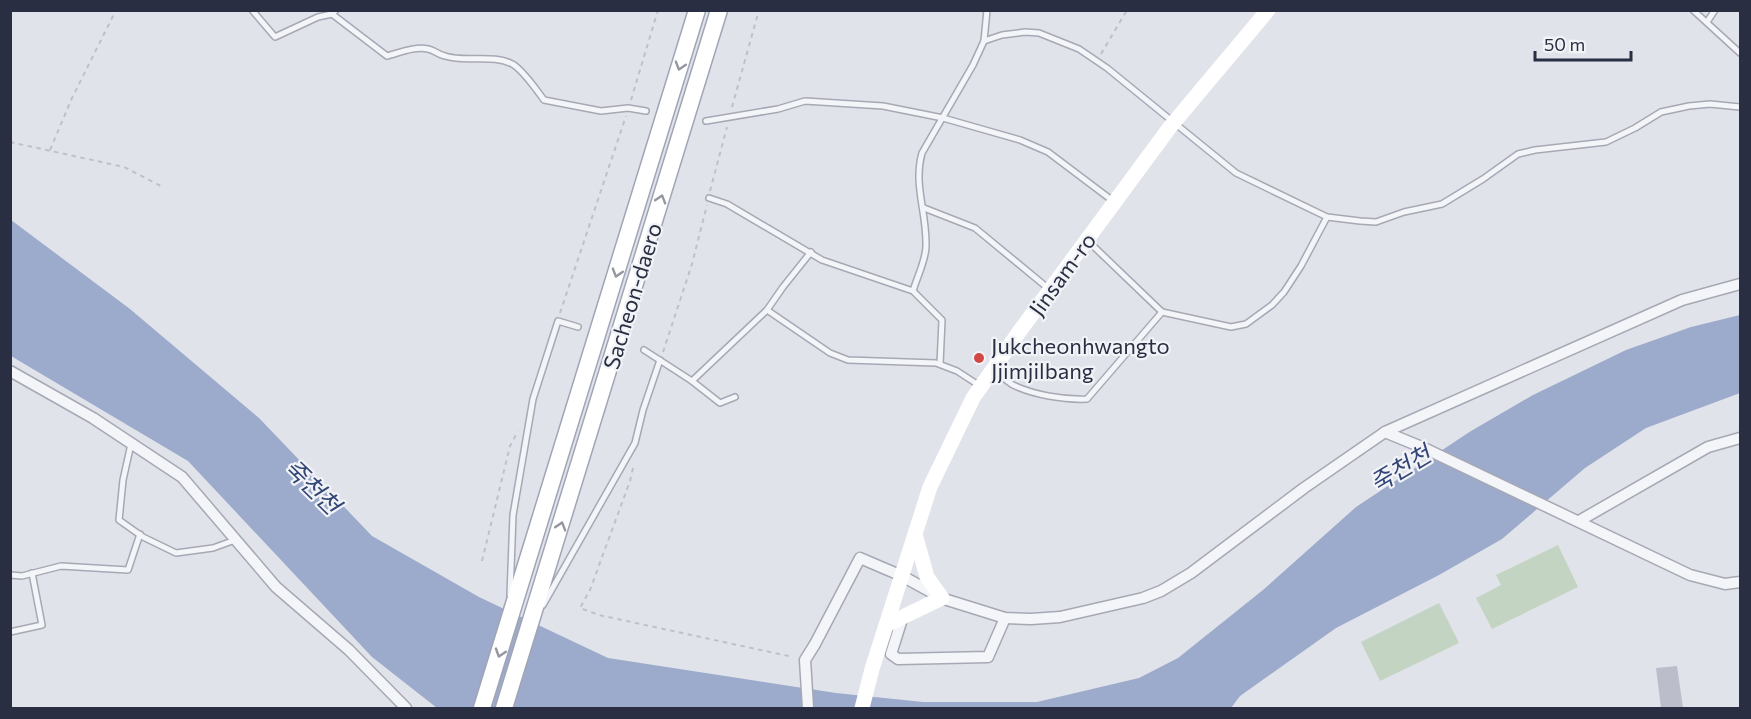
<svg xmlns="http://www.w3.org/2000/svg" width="1751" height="719" viewBox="0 0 1751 719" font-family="Commissioner,'Noto Sans KR',sans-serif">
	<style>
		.green { fill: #c4d4c2 }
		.water { fill: #9caacb }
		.building { fill: #bbbeca }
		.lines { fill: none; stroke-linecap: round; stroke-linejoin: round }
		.lane-casing { stroke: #a6a9b4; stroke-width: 8 }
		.street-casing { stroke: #a6a9b4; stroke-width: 13 }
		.primary-casing { stroke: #a0a5b6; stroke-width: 19 }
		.path { stroke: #bfc1c9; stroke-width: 2; stroke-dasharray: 4.5 4.5; stroke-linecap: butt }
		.lane { stroke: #f4f5f8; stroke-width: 5 }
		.street { stroke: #f4f5f8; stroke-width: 10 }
		.secondary { stroke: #fff; stroke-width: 15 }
		.primary { stroke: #fff; stroke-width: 16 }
		.oneway { stroke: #9496a0 }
		.poi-dot { fill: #d14845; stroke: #f1f3f7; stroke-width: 2 }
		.labels { text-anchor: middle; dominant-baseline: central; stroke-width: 4.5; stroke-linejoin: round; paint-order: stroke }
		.street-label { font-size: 22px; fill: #292e42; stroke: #f1f3f7 }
		.poi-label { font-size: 22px; fill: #292e42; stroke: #f1f3f7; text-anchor: start }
		.water-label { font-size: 24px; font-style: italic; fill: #324577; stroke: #f1f3f7 }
	</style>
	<rect width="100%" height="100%" fill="#e1e3ea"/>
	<g class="green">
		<polygon points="1558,545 1578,587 1492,629 1476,598 1501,585 1496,575"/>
		<polygon points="1439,603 1459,643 1380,681 1361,642"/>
	</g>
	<polygon class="water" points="11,220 130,309 259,418 372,536 479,597 608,658 836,693 923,702 1037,702 1139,678 1178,658 1263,590 1356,507 1471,431 1533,395 1626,350 1691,327 1740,315 1740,393 1646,428 1585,468 1502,539 1439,575 1336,628 1240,696 1231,708 437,708 372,657 188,461 11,356"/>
	<polygon class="building" points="1677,666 1683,708 1661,708 1656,668"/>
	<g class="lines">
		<defs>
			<g id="lane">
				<polyline points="252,10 275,37 318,17 332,14 336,10"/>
				<polyline points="1693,10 1740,53"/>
				<path d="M 332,14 L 387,56 C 399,53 415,46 428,49 C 434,50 439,55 445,56 C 466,63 494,53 514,65 C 525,73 536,89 544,100 L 601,111 L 628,108 L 646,111"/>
				<polyline points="1707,22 1715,10"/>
				<polyline points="984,41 1002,35 1025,32 1039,33 1079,49 1107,68 1236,173 1327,217 1360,221 1376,222 1404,212 1442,204 1483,179 1518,154 1535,150 1606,142 1635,128 1661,112 1689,106 1710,104 1740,107"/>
				<polyline points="706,121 778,109 805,101 883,106 943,118 1020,140 1048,152 1113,201"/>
				<polyline points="709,198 727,204 822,260 913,291 942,320 940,364"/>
				<polyline points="924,208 975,228 1049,289"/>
				<polyline points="1088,241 1162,312 1231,327 1246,324 1272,305 1284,292 1301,266 1327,217"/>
				<path d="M 913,291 C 917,277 926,260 926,246 C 927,213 913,185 922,153 L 973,65 L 984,41 L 987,10"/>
				<polyline points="767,310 830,353 848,360 936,363 957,371 980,386"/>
				<polyline points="644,350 692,381 720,403 735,397"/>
				<path d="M 994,371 C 1000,375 1007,381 1013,385 C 1034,395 1064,400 1087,399 L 1162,312"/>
				<polyline points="692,381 767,310 783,287 811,252"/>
				<polyline points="131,444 123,480 119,520 143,537 176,553 213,548 235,540"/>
				<polyline points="10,575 22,576 61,566 128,570 140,534"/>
				<polyline points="510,595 513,515 533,399 558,321 578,327"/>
				<polyline points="543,605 635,443 643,410 660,360"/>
				<polyline points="10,632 42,625 32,573"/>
			</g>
			<g id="street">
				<polyline points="10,371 93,418 182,477 276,587 349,650 406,708"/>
				<polyline points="1385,432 1424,448 1690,575 1725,584 1740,582"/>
				<polyline points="1579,521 1708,447 1740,438"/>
				<polyline points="903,616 891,654 898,659 988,657 1005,618"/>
				<polyline points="808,708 805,660 815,644 860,558 902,576 944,599 1005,618 1031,619 1060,617 1143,598 1161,591 1191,573 1304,488 1385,432 1682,300 1740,284"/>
			</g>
			<g id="primary">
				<polyline points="482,708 697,10"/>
				<polyline points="504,708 719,10"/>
			</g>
		</defs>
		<use href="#lane" class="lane-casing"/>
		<use href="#street" class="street-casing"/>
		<use href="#primary" class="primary-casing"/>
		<g class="path">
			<polyline points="1101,54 1127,10"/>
			<polyline points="631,100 658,10"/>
			<polyline points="732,107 759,10"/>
			<polyline points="10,142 124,167 161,186"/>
			<polyline points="50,150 72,98 116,10"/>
			<polyline points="710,191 727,127"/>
			<polyline points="560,313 626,116"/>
			<polyline points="663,352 692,264 707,205"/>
			<polyline points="633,468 630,481 590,590 580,608 599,615 793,657"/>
			<polyline points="482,561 510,446 518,431"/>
		</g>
		<use href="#lane" class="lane"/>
		<use href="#street" class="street"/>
		<g class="secondary">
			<polyline points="886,625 942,598 927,577 915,534"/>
			<polyline points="862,708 872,669 930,487 973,398 1019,332 1170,127 1268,10"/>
		</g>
		<use href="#primary" class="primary"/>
	</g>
	<defs><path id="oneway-chevron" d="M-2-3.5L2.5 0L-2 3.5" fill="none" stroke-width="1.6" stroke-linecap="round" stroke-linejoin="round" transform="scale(1.5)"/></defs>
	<g class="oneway">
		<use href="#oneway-chevron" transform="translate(680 66) rotate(107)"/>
		<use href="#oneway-chevron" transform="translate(661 199) rotate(-73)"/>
		<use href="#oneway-chevron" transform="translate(617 273) rotate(107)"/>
		<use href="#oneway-chevron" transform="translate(561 526) rotate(-73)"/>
		<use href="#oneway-chevron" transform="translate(500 653) rotate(108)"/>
	</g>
	<circle class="poi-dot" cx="979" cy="358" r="6"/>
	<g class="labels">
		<g class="street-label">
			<text transform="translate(1062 274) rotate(-54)">Jinsam-ro</text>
			<text transform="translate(632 296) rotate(-73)">Sacheon-daero</text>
		</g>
		<g class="poi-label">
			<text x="991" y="345">Jukcheonhwangto<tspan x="991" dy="25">Jjimjilbang</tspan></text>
		</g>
		<g class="water-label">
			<text transform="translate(1400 468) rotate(-31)">죽천천</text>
			<text transform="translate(313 486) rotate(44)">죽천천</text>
		</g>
	</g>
	<rect width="1751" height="719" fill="none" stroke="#292e42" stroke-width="24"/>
	<path d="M1535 51v9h96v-9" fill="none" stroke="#292e42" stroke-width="3"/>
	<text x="1544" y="51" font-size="18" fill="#292e42" stroke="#f1f3f7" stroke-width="4.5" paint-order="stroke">50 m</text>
</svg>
